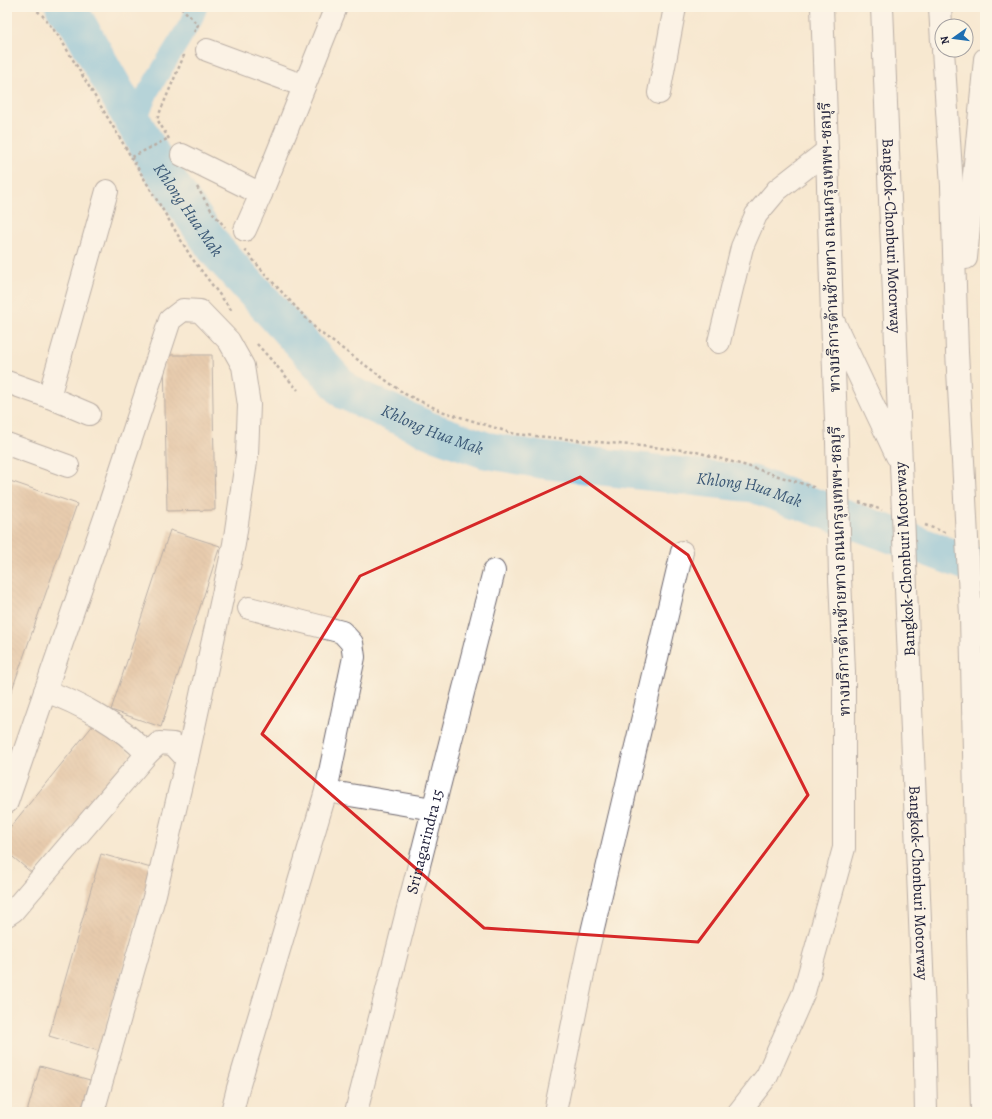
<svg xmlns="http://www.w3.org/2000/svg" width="992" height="1119" viewBox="0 0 992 1119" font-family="Alegreya,'Noto Serif Thai',serif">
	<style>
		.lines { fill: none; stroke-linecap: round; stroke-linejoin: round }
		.canal { stroke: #66bae2; stroke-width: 21 }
		.river { stroke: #66bae2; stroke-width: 37 }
		.building { fill: url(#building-back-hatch) }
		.minor-casing { stroke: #6d676f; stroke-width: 24 }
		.major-casing { stroke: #6d676f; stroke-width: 24 }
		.highway-casing { stroke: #6d676f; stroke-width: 24 }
		.path { stroke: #6d676f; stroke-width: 2.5; stroke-dasharray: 3 3; stroke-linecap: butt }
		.minor { stroke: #fff; stroke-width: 22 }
		.major { stroke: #fff; stroke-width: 22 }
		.highway { stroke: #fff; stroke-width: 22 }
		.major-bridge-casing { stroke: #6d676f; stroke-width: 24; stroke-linecap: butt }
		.highway-bridge-casing { stroke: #6d676f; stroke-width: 24; stroke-linecap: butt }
		.major-bridge { stroke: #fff; stroke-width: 22 }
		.highway-bridge { stroke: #fff; stroke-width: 22 }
		.marked { fill: none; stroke: #d62828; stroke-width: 3; stroke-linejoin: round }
		.labels { text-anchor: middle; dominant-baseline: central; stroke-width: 3; stroke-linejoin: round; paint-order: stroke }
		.street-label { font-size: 16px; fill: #22223b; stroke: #fcf5e5 }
		.water-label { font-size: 17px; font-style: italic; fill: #3a5775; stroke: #fcf5e5 }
	</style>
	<defs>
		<pattern id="building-back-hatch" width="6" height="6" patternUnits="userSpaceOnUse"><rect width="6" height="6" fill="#d3a882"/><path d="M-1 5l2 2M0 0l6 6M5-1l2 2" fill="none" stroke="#ab886c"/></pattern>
	</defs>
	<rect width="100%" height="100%" fill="#fcf5e5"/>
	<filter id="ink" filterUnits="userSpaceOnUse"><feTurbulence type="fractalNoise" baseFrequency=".025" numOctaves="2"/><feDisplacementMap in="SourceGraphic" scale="8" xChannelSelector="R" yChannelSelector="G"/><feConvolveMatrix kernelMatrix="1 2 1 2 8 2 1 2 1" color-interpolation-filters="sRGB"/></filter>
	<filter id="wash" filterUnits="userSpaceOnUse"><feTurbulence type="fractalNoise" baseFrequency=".012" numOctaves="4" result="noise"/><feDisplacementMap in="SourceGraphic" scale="16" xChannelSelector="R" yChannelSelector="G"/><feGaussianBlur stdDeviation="0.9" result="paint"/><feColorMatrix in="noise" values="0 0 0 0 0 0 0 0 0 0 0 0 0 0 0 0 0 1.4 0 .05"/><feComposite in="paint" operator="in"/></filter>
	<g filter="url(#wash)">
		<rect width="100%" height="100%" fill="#f7e8d0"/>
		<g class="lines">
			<polyline class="canal" points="134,125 149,90 192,20 197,7"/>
			<path class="river" id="s1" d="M 64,7 L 78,24 L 156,162 L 216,250 L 346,392 L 429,430 L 485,450 L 541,460 L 753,484 L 985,569"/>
		</g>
		<g id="blocks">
			<g class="building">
				<polygon points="164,355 212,355 215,510 167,511"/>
				<polygon points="7,480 77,504 7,704"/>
				<polygon points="170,530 220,546 161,727 111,710"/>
				<polygon points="94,724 132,754 33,874 7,852 7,831"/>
				<polygon points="101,854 151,868 99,1051 49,1036"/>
				<polygon points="40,1066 90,1080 81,1112 27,1112"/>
			</g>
		</g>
	</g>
	<g filter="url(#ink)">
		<use href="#blocks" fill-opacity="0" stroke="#6d676f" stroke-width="1"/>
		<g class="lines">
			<defs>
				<g id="minor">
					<polyline points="207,50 304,86"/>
					<polyline points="659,93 675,7"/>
					<polyline points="182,155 261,194"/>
					<polyline points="245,230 261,194 336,7"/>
					<polyline points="719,342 742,247 756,215 777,190 827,151"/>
					<polyline points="7,382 49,397 89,414"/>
					<polyline points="49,397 107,191"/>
					<polyline points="7,444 68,466"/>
					<path d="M 45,691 C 80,703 123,727 147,754"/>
					<polyline points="326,791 433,809"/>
					<polyline points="7,802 109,506 170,320 183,310 200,311 229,341 243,366 249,405 247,455 234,544 187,759 155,894 93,1112"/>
					<polyline points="7,915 13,911 147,754 159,743 173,744 187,759"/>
					<polyline points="232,1112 238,1088 326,791 354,657 352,643 342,632 249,608"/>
					<path id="s2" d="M 356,1112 L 494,571"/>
					<polyline points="555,1112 588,949 682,552"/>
				</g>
				<g id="major">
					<path d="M 822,7 C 828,152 830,297 837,441"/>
					<polyline points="739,1112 767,1076 804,992 844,848 844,672 840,578"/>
				</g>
				<g id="highway">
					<path id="s3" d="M 882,7 L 901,464"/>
					<polyline points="940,7 942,42"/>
					<polyline points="943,50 952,186 957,352 964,479"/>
					<polyline points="966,258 985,59"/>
					<polyline points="831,316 897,456"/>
					<path id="s4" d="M 907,613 L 924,1015 L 926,1112"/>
					<polyline points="971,616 982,1112"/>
				</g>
			</defs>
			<use href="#minor" class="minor-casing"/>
			<use href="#major" class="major-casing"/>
			<use href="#highway" class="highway-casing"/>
			<g class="path">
				<polyline points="33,7 42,15 60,38 191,257 232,311"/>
				<polyline points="181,7 198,25 194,32"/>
				<polyline points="169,139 157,119 185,53"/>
				<polyline points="132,157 167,139"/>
				<polyline points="197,187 213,213 225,227"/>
				<polyline points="245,250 266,275 318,331 405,394 441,411 515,434 693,451 747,466 816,488"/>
				<polyline points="257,344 298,390"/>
				<polyline points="859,502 882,510"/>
				<polyline points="925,525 947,533"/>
			</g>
			<use href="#minor" class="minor"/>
			<use href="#major" class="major"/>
			<use href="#highway" class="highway"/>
			<defs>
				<polyline id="major-bridge" points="837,441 840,578"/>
				<g id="highway-bridge">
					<polyline points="901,464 907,613"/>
					<polyline points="964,479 971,616"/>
				</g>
			</defs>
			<use href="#major-bridge" class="major-bridge-casing"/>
			<use href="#highway-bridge" class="highway-bridge-casing"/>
			<use href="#major-bridge" class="major-bridge"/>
			<use href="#highway-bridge" class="highway-bridge"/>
		</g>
	</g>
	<path d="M0 0H992V1119H0ZM 580,477 L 688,555 L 808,795 L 698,942 L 484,928 L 262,734 L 360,576 Z" fill="#f7e8d0" fill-opacity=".55" fill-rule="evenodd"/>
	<path class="marked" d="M 580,477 L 688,555 L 808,795 L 698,942 L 484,928 L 262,734 L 360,576 Z"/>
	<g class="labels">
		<g class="street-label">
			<text stroke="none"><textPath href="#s3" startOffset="229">Bangkok-Chonburi Motorway</textPath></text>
			<text transform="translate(830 247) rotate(-92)">ทางบริการด้านซ้ายทาง ถนนกรุงเทพฯ-ชลบุรี</text>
			<text transform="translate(905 559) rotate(-93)">Bangkok-Chonburi Motorway</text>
			<text transform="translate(840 571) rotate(-92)">ทางบริการด้านซ้ายทาง ถนนกรุงเทพฯ-ชลบุรี</text>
			<text stroke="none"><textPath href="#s2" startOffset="279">Srinagarindra 15</textPath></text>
			<text stroke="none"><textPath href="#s4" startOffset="270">Bangkok-Chonburi Motorway</textPath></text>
		</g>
		<g class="water-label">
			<text stroke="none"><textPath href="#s1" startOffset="238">Khlong Hua Mak</textPath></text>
			<text stroke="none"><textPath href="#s1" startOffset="574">Khlong Hua Mak</textPath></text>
			<text stroke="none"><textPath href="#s1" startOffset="898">Khlong Hua Mak</textPath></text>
		</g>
	</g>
	<rect width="992" height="1119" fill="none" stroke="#fcf5e5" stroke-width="24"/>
	<g transform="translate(954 38) rotate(256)"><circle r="19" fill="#fcf5e5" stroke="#a5a1a1"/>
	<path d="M0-3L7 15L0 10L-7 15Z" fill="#1f6fb2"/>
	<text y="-6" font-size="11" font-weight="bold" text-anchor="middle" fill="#22223b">N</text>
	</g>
</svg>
